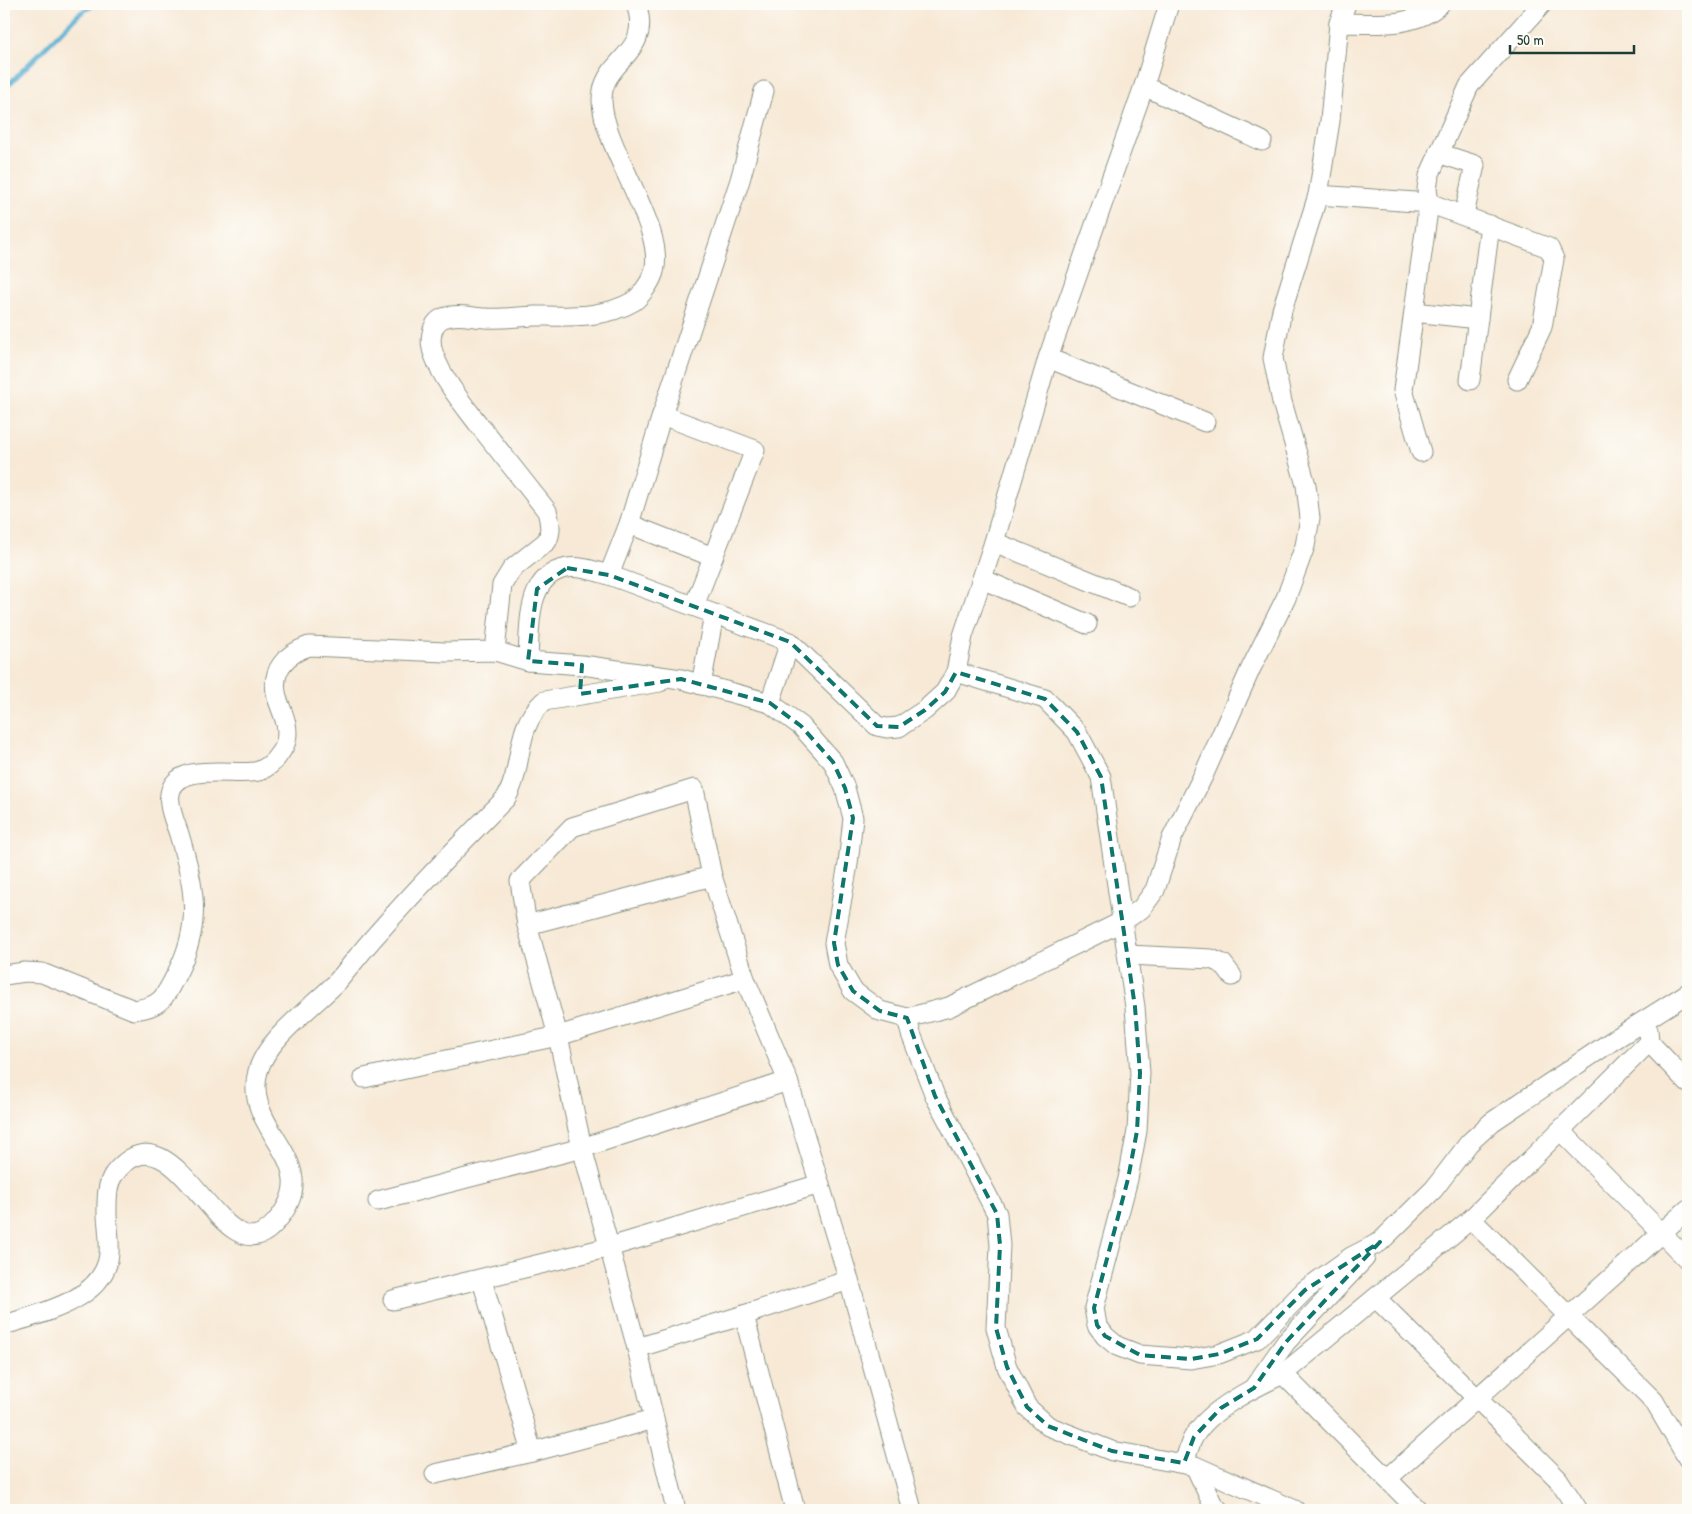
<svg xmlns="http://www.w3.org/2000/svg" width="1692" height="1514" viewBox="0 0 1692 1514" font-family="'Patrick Hand',sans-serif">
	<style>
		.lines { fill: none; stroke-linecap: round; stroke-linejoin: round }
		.stream { stroke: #55add2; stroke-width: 5 }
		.minor-casing { stroke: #8b9385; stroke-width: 21 }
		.minor { stroke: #fff; stroke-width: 19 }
		.marked { fill: none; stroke: #0f766e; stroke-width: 4; stroke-dasharray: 10 6; stroke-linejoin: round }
	</style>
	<rect width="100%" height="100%" fill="#fdfcf7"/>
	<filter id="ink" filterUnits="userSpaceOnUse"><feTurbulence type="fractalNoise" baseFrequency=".02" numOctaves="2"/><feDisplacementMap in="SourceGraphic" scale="10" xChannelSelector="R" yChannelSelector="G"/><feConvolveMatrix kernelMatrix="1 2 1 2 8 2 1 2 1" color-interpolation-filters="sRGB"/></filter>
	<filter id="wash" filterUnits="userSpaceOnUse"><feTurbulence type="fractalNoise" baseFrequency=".0096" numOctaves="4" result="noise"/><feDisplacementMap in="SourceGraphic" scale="20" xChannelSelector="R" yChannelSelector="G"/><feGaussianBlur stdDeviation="1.12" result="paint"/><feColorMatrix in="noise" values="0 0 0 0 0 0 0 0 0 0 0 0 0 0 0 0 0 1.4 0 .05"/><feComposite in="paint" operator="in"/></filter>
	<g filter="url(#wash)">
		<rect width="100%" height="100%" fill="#f7e9d6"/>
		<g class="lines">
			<polyline class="stream" points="4,89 79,14 93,5 105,4"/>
		</g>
	</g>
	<g filter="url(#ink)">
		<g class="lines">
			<defs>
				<g id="minor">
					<path d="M 1339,23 C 1372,23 1414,29 1440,4"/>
					<polyline points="1144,86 1262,141"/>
					<polyline points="764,91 740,180 662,415 629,524 609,575 790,642 877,726 887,728 899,727 925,710 945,692 956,672 963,636 994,542 1048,358 1144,86 1169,4"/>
					<polyline points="1438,153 1475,165 1464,215"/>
					<polyline points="1318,195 1429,203 1549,248 1554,259 1542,327 1517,380"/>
					<polyline points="1414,312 1478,319"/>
					<polyline points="1048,358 1205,422"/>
					<polyline points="1470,380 1490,225"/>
					<polyline points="662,415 755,450 694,606"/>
					<polyline points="1421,452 1403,390 1429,203 1427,189 1429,176 1469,86 1542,4"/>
					<polyline points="629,524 713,557"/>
					<polyline points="994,542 1129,597"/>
					<polyline points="982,579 1087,624"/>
					<path d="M 495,651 L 502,585 L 512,569 L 547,541 C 552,531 550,521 547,511 C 524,482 502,454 479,425 C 463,404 443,380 434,355 C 429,343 430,324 443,318 C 457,313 470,317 485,318 C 501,319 518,317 534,316 C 567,316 604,319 634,301 C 640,297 649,284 652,277 C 672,235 603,150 602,101 C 601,58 654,56 636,4"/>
					<path d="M 528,661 C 530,629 525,575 567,568 C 580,566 595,571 609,575"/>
					<polyline points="956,672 1045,699 1077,732 1101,777 1135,1007 1140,1073 1137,1131 1128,1179 1094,1308 1097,1325 1105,1336 1117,1346 1140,1355 1191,1359 1219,1354 1257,1339 1305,1290 1351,1257 1380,1242 1434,1189 1469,1143 1492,1122 1615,1039 1688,993"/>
					<polyline points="701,685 714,614"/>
					<polyline points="770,703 790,642"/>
					<polyline points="527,925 712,876"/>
					<polyline points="1128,955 1211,959 1223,964 1232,976"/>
					<path d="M 4,975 L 25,972 L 42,973 L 134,1010 C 160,1007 164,999 175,977 C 203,925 195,889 179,834 C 175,822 166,803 171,790 C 181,761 239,777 259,771 C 266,768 273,763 277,757 C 280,753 285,746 286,741 C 290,725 281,711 277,697 C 270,670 286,654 309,646 L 445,652 L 495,651 L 528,661 L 582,665 L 681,679 L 770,703 L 801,726 L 833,762 L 845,788 L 853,818 L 848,864 L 834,943 L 838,965 L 853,991 L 880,1011 L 907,1018 L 949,1007 L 1123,921 L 1141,909 L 1155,890 L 1172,838 L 1204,774 L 1251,668 L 1286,598 L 1305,546 L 1310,518 L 1306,485 L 1282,402 L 1273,358 L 1282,310 L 1318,195 L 1330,121 L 1339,23 L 1346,4"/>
					<polyline points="907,1018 911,1034 935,1096 997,1214 1000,1245 996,1328 1007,1367 1027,1407 1048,1426 1112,1451 1195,1466 1295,1510"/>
					<polyline points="1648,1030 1649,1042 1688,1083"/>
					<polyline points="364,1078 558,1036 745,979"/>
					<polyline points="1561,1131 1688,1260"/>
					<polyline points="378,1201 582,1148 788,1081"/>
					<polyline points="1471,1219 1654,1401 1688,1459"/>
					<polyline points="482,1280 532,1452"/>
					<polyline points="1376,1298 1558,1479 1578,1510"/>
					<polyline points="393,1300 610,1247 820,1184"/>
					<polyline points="744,1315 795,1510"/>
					<path d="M 4,1325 C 39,1314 105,1300 109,1254 C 110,1242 108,1228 107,1216 C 107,1203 106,1185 114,1174 C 177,1095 220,1283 274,1224 C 331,1162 241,1133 258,1071 C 267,1038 314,1006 337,982 C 351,966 363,949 377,934 C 418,887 462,842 506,798 C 525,765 513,729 544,701 L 660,682"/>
					<polyline points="637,1348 744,1315 849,1280"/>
					<polyline points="1283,1374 1418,1510"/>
					<polyline points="1254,1387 1286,1342 1365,1258"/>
					<path d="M 1184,1463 C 1187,1455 1189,1445 1193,1438 C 1209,1409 1255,1387 1283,1374 L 1471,1219 L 1649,1042"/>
					<polyline points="1195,1466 1213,1505 1219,1510"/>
					<polyline points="435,1474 532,1452 654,1419"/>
					<polyline points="1387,1479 1688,1209"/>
					<polyline points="676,1510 637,1348 582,1148 558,1036 527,925 520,881 572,827 694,789 712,876 745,979 788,1081 849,1280 912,1510"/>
				</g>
			</defs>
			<use href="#minor" class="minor-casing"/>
			<use href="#minor" class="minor"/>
		</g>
	</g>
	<path class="marked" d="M 567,568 L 609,575 L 790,642 L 877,726 L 899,727 L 925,710 L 945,692 L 956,672 L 1045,699 L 1077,732 L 1101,777 L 1135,1007 L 1140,1073 L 1137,1131 L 1128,1179 L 1094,1308 L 1097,1325 L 1105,1336 L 1140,1355 L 1191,1359 L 1219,1354 L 1257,1339 L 1305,1290 L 1380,1242 L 1286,1342 L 1254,1388 L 1221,1408 L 1194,1437 L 1184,1463 L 1112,1451 L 1048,1426 L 1027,1407 L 1007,1367 L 996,1328 L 1000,1245 L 997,1214 L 935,1096 L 907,1018 L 880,1011 L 853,991 L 838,965 L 834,943 L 853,818 L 845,788 L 833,762 L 801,726 L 770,703 L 681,679 L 580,694 L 582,665 L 528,661 L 537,589 Z"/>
	<rect width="1692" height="1514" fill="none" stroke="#fdfcf7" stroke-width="20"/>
	<path d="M1510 45v8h124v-8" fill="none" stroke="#1f3d34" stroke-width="2.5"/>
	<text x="1517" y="45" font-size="15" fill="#1f3d34" stroke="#fdfcf7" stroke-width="4" paint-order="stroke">50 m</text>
</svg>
